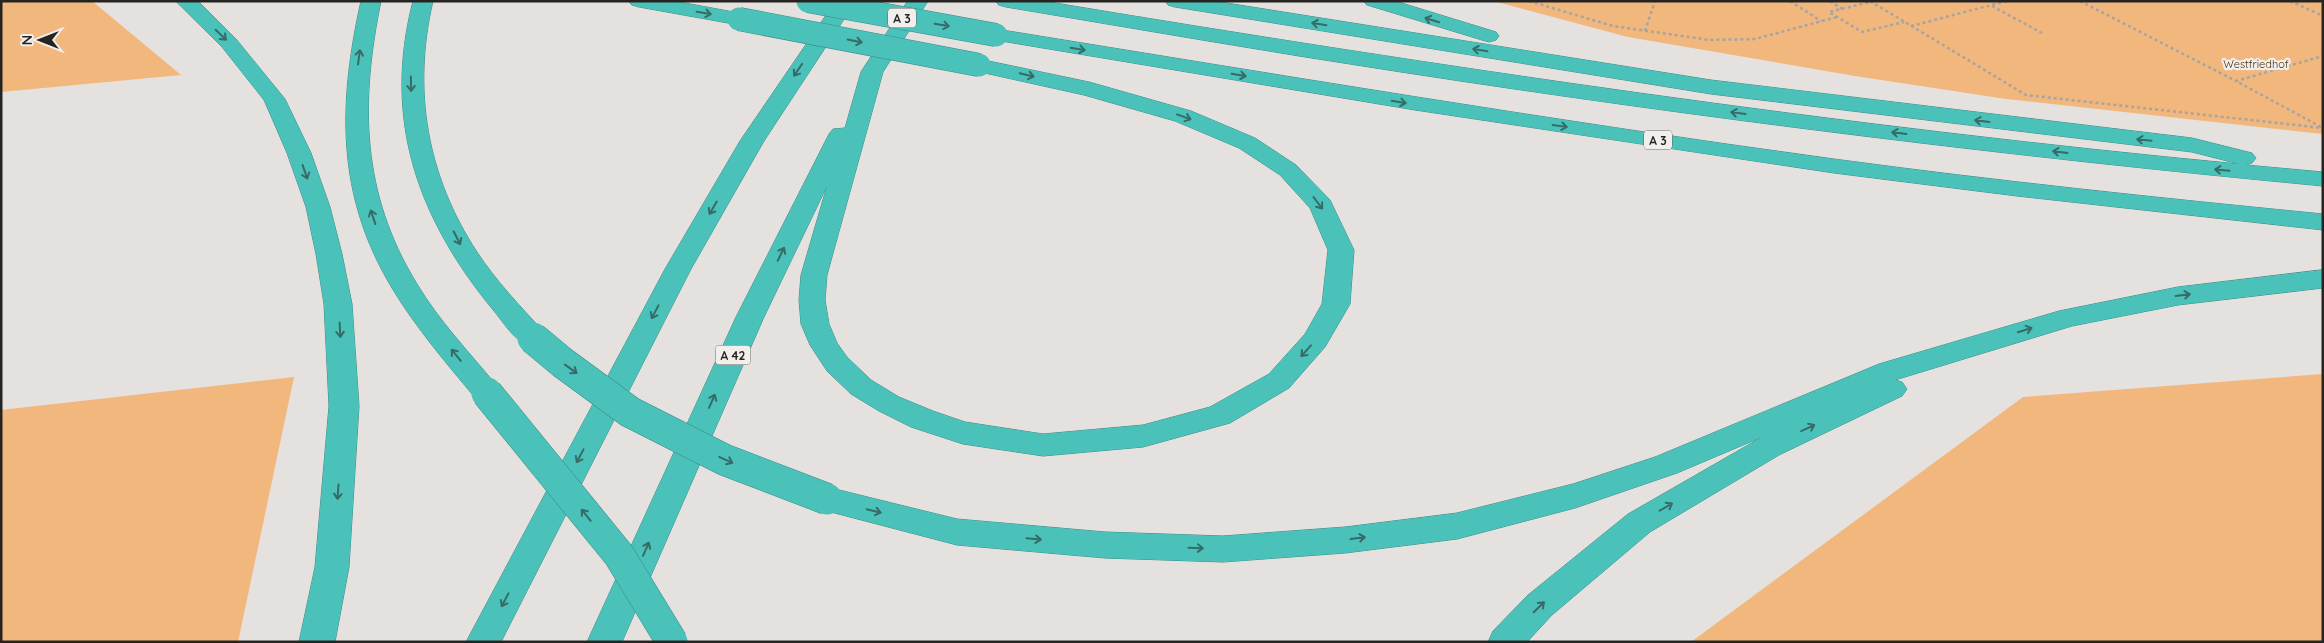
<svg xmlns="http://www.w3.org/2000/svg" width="2324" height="643" viewBox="0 0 2324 643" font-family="Quicksand,sans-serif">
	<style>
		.green { fill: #f1b77c }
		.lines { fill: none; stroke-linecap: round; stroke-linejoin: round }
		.motorway-casing { stroke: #3d8b85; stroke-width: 1 }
		.path { stroke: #a7a4a1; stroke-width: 2.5; stroke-dasharray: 3 3; stroke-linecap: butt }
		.motorway { fill: #4ac2ba; fill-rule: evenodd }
		.motorway-bridge-far1-casing { stroke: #3d8b85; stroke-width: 24; stroke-linecap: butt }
		.motorway-bridge-casing { stroke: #3d8b85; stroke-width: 32; stroke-linecap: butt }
		.motorway-bridge-far1 { stroke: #4ac2ba; stroke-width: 23 }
		.motorway-bridge { stroke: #4ac2ba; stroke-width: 31 }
		.oneway { stroke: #366b67 }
		.labels { text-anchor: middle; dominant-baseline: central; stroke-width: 4.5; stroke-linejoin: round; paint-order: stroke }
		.far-park-label { font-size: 11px; fill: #492c0a; stroke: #f2eeeb }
		.shield { fill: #f2eeeb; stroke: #63615f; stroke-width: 1 }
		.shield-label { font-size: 12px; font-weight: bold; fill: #262423 }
	</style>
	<rect width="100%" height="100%" fill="#e5e1de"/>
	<g class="green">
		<polygon points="1,1 92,1 181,75 1,92"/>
		<polygon points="1493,1 2323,1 2323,134 2006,99 1855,76 1628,37"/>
		<polygon points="2323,374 2323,642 1691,642 2023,397"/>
		<polygon points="294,377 238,642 1,642 1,410"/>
	</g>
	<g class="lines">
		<defs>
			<g id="motorway">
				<polygon points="176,1 198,1 236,39 285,99 311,153 330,207 342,254 352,304 359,406 349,567 335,642 299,642 315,567 329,406 324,304 316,254 306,207 287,153 264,100 222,47"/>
				<path d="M 361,1 L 381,1 C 360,103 361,193 417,284 C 439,321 470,353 497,386 L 502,393 L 497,400 L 487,403 L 477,400 C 447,364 416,328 392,288 C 336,195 338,104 361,1 Z"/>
				<path d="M 413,1 L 433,1 C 412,90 427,176 477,252 C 496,281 520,306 543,331 L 547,338 L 543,345 C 520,351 508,328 494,311 C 418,219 382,120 413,1 Z"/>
				<polygon points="629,1 674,1 739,13 746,15 749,19 746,23 739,25 639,7 632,5"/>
				<polygon points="836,1 856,1 764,141 691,269 501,642 466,642 665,269 740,141"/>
				<polygon points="908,1 928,1 883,72 827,275 825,300 829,324 837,343 847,357 871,380 899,397 933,411 965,422 1043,434 1143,425 1210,407 1269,374 1305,334 1322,304 1328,250 1310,208 1280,175 1239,148 1175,121 1084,95 971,70 968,65 971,60 979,59 1089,82 1191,111 1255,138 1296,165 1330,200 1354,250 1350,304 1325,347 1289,388 1230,423 1143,447 1043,456 963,444 911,427 879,411 851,394 827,371 810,345 801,324 799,300 801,275 827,186 764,317 622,642 587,642 736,317 829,134 833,129 845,128 861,72"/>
				<path d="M 996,1 L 1043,1 C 1440,67 1838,126 2239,164 L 2192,152 L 1711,94 L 1175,7 L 1168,5 L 1165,1 L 1214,1 L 1711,80 L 2192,138 L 2252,153 L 2256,158 L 2252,163 L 2246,165 L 2323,172 L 2323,186 C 2015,157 1707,119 1401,72 C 1269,52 1138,29 1006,7 L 999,5 Z"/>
				<polygon points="1364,1 1395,1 1496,32 1499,36 1496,40 1489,42 1482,40 1367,5"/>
				<path d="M 996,29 C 1275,74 1554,121 1834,159 C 1997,181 2160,198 2323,214 L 2323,230 L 2017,196 L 1834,173 L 1415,110 L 989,39 L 986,35 L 989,31 Z"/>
				<polygon points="2323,270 2323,288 2178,305 2072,326 1895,380 1902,382 1907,389 1902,396 1779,455 1650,532 1552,615 1527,642 1488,642 1493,631 1528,595 1628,514 1762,437 1677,473 1575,508 1457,539 1345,553 1223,562 1105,558 957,545 827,511 816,508 811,499 816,490 827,487 957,519 1105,532 1223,536 1345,527 1457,513 1573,484 1655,457 1879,364 2059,311 2178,287"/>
			</g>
		</defs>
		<use href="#motorway" class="motorway-casing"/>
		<g class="path">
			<polyline points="1529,1 1613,26 1710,40 1755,39 1837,17"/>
			<polyline points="1790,1 1821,21"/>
			<polyline points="1830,1 1842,9"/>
			<polyline points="1870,1 2026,95 2323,128"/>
			<polyline points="1874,1 1829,12 1862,32 1904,22"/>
			<polyline points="2080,1 2236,81"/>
			<polyline points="2290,1 2323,16"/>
			<polyline points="1992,6 2042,33"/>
			<polyline points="1911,26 2007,1"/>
			<polyline points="1645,31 1655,1"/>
			<polyline points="2321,127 2236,81 2323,56"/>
		</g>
		<use href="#motorway" class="motorway"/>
		<defs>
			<g id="motorway-bridge-far1">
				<polyline points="808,1 996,35"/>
				<polyline points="739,19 979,65"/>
			</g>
			<g id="motorway-bridge">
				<polyline points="533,338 563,363 630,412 725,460 827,499"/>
				<polyline points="487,393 619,555 672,642"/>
			</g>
		</defs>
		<use href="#motorway-bridge-far1" class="motorway-bridge-far1-casing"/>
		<use href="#motorway-bridge" class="motorway-bridge-casing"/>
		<use href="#motorway-bridge-far1" class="motorway-bridge-far1"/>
		<use href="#motorway-bridge" class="motorway-bridge"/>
	</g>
	<defs><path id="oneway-shaft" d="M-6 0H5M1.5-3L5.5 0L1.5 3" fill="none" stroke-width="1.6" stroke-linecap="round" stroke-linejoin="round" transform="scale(1.25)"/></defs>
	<g class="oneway">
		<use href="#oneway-shaft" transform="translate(704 13) rotate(10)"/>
		<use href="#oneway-shaft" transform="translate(1432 20) rotate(-163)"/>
		<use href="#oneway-shaft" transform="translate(1319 24) rotate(-171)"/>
		<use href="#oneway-shaft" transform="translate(942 25) rotate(10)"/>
		<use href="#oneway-shaft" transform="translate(221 35) rotate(44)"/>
		<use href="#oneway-shaft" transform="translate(855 41) rotate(11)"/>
		<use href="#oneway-shaft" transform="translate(1078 49) rotate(9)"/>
		<use href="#oneway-shaft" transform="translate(1480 50) rotate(-171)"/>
		<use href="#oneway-shaft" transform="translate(359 57) rotate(-82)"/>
		<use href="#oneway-shaft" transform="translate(798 70) rotate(124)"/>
		<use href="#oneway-shaft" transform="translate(1027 75) rotate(13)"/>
		<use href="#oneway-shaft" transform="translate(1239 75) rotate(9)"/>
		<use href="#oneway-shaft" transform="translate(411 84) rotate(89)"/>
		<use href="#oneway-shaft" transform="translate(1399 102) rotate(9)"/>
		<use href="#oneway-shaft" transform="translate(1738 113) rotate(-172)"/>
		<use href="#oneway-shaft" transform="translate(1184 117) rotate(20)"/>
		<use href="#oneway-shaft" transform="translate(1982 121) rotate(-173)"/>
		<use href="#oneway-shaft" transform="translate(1560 126) rotate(8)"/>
		<use href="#oneway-shaft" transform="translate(1899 133) rotate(-173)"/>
		<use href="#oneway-shaft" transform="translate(2144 140) rotate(-174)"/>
		<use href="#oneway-shaft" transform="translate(2060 152) rotate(-173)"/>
		<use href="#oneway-shaft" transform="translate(2222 170) rotate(-175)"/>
		<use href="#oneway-shaft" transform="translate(305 172) rotate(71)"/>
		<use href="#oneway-shaft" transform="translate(1318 203) rotate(53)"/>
		<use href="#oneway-shaft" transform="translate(713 208) rotate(120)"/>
		<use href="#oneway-shaft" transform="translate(373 217) rotate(-109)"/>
		<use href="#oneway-shaft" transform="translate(457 238) rotate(63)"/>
		<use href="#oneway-shaft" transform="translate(781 254) rotate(-64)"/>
		<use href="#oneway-shaft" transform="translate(2183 295) rotate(-7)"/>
		<use href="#oneway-shaft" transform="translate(655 312) rotate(118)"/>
		<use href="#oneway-shaft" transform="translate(340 330) rotate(87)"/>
		<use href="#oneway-shaft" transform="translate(2025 330) rotate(-17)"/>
		<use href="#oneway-shaft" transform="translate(1306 351) rotate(132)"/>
		<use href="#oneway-shaft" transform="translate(456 355) rotate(-129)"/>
		<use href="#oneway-shaft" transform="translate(571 369) rotate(36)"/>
		<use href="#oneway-shaft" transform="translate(712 401) rotate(-66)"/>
		<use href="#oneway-shaft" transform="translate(1808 428) rotate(-25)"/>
		<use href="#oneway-shaft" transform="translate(580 456) rotate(118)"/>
		<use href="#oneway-shaft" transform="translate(726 460) rotate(24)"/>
		<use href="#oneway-shaft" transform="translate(338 492) rotate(94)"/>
		<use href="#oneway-shaft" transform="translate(1666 507) rotate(-30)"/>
		<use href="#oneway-shaft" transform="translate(874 511) rotate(14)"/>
		<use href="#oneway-shaft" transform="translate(586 515) rotate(-129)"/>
		<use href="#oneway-shaft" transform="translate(1358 538) rotate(-7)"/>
		<use href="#oneway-shaft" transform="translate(1034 539) rotate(5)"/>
		<use href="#oneway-shaft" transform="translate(1196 548) rotate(2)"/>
		<use href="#oneway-shaft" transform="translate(646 549) rotate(-66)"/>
		<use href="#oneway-shaft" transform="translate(505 600) rotate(118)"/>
		<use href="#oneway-shaft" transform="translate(1539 607) rotate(-44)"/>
	</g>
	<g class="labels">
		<g class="far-park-label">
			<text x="2256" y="64">Westfriedhof</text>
		</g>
		<g class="shield">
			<rect x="888" y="8.5" width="28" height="19" rx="4"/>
			<rect x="1644" y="130.5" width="28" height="19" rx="4"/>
			<rect x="715.5" y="345.5" width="35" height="19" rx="4"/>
		</g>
		<g class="shield-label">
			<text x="902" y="18">A 3</text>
			<text x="1658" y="140">A 3</text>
			<text x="733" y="355">A 42</text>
		</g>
	</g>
	<rect width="2324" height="643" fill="none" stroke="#262423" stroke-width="5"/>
	<g transform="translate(40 40) rotate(270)" stroke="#f2eeeb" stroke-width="4" paint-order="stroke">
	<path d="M0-4L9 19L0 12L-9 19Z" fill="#262423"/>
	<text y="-8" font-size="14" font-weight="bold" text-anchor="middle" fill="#262423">N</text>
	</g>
</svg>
